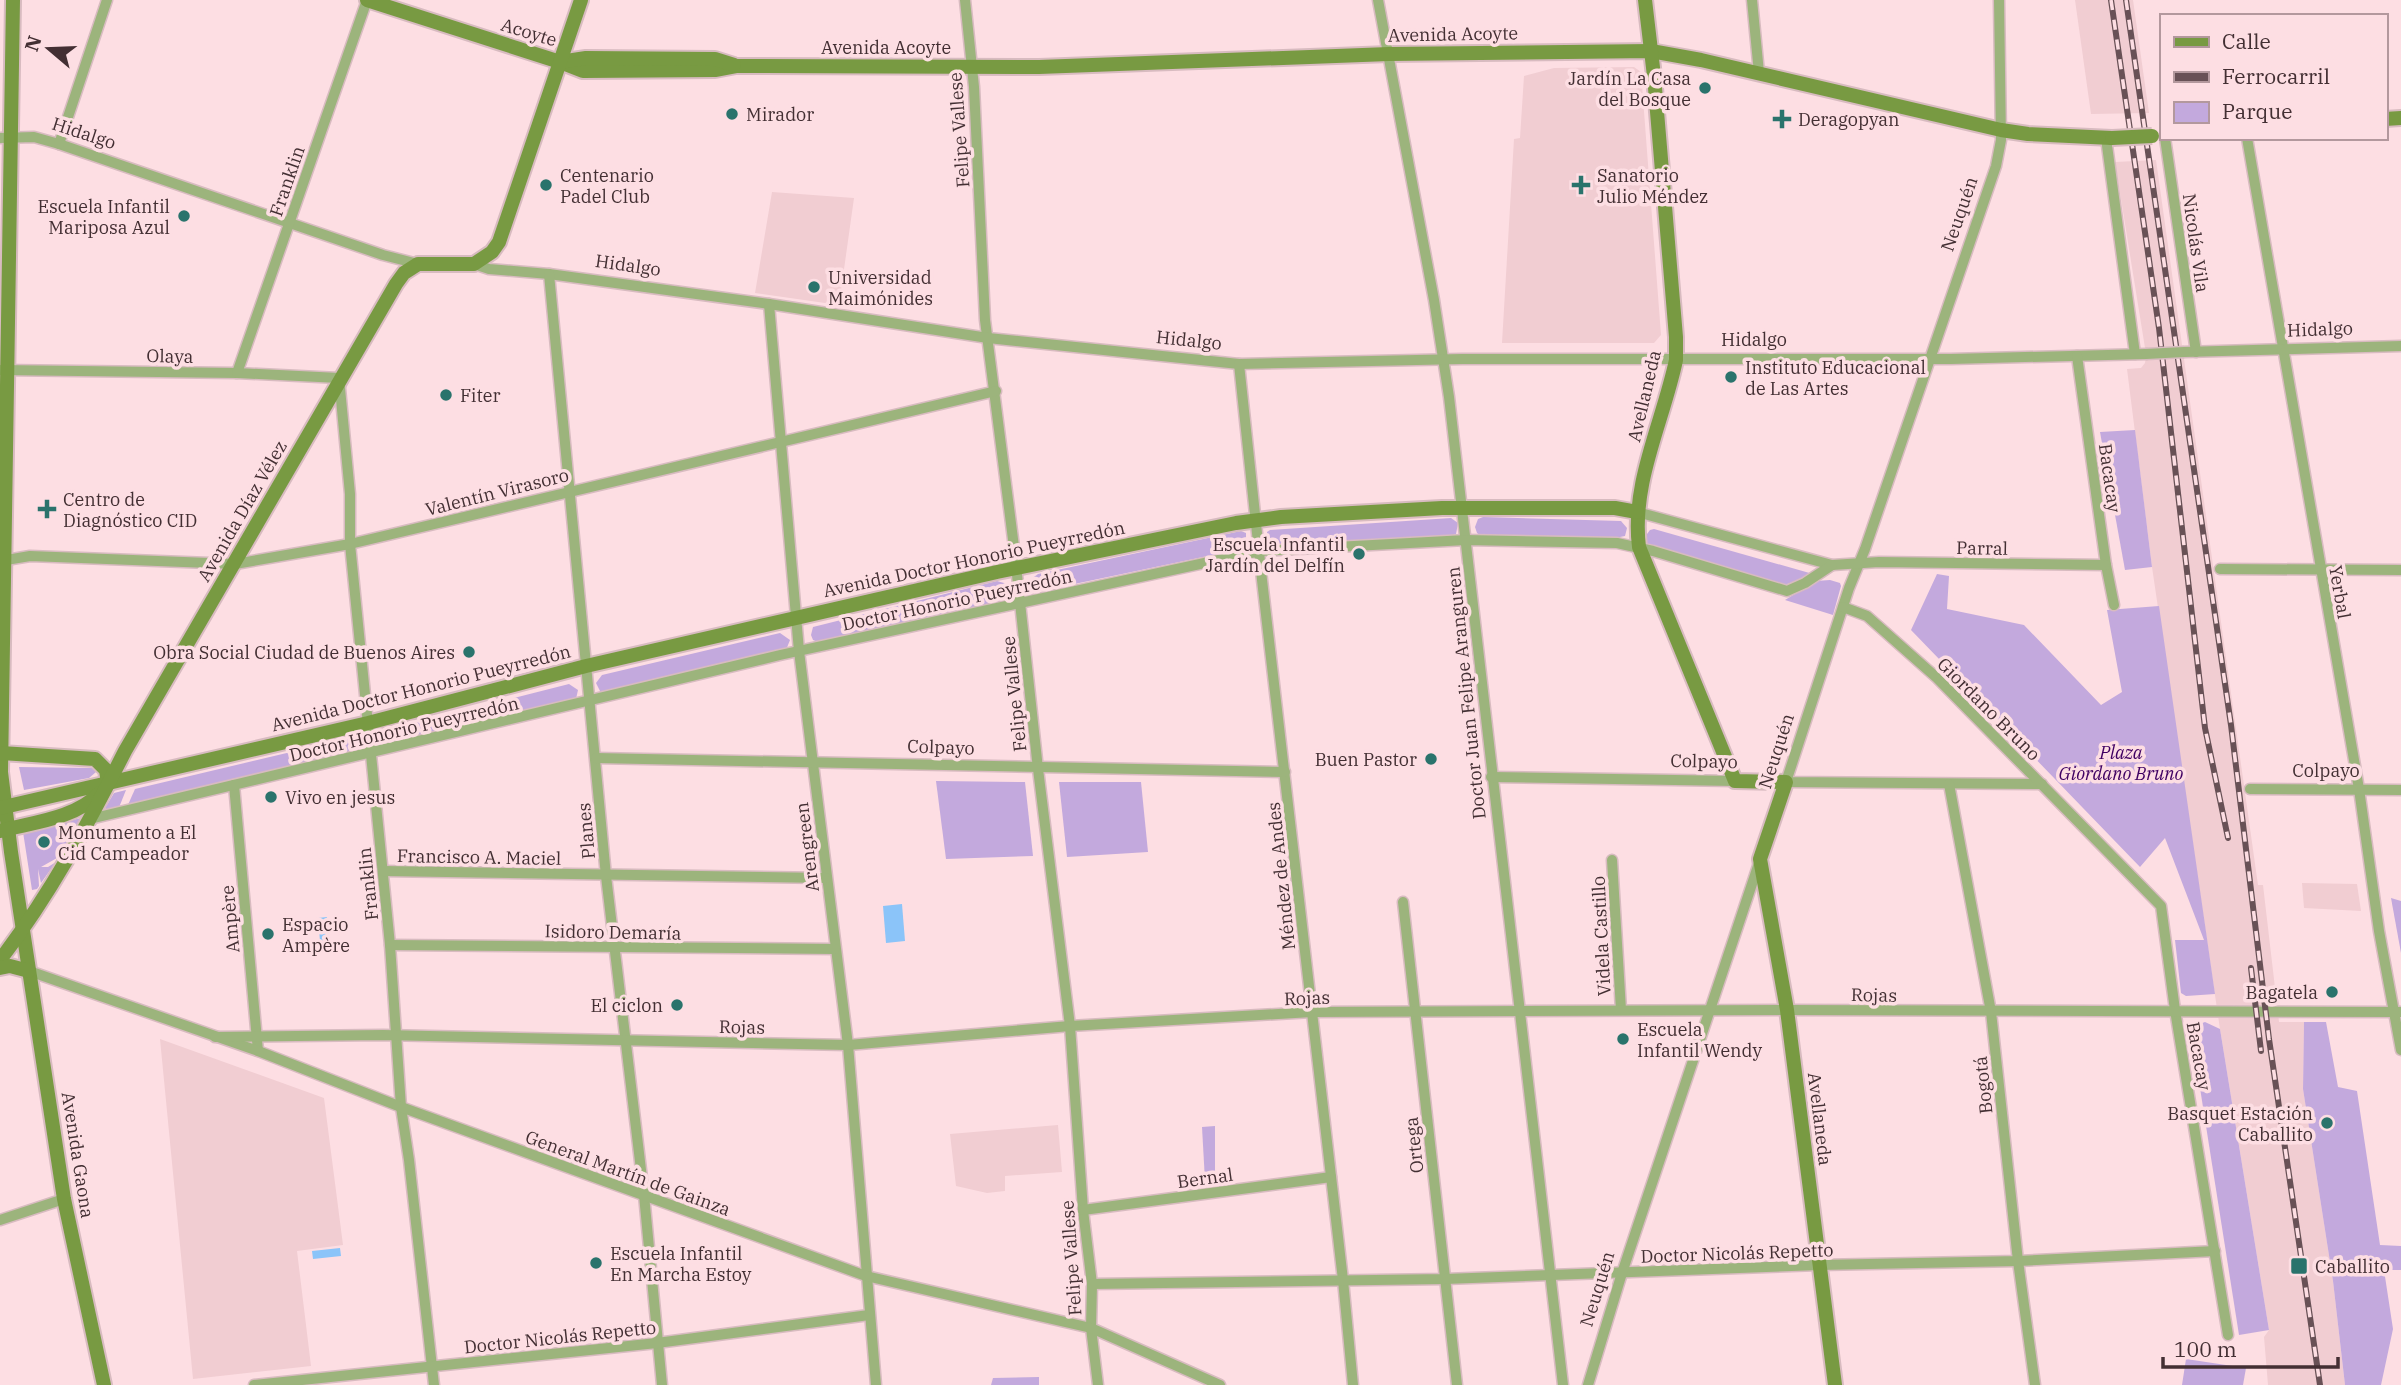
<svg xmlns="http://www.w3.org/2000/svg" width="2401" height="1385" viewBox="0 0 2401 1385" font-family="'IBM Plex Serif',serif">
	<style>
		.built { fill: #f1cdd2 }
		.green { fill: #c3a9dd }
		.water { fill: #8bc4f9 }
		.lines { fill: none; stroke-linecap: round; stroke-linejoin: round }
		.street-casing { stroke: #d8bbc0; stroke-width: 13 }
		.secondary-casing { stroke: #d8bbc0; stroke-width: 18 }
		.street { stroke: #9cb47c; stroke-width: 10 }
		.secondary { stroke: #789a42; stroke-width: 14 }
		.rail-casing { stroke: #685156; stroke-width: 6 }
		.rail { stroke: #fddee3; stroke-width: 3.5; stroke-dasharray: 10; stroke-linecap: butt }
		.street-bridge-casing { stroke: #d8bbc0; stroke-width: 13; stroke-linecap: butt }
		.secondary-bridge-casing { stroke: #d8bbc0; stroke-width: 18; stroke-linecap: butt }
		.street-bridge { stroke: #9cb47c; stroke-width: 10 }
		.secondary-bridge { stroke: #789a42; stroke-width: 14 }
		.poi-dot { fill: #2a736c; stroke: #fddee3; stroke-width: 2.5 }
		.labels { text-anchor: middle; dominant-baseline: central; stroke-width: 7; stroke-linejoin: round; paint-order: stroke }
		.street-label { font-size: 18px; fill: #432f33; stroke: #fddee3 }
		.poi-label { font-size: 18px; fill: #432f33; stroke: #fddee3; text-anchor: start }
		.park-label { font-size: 18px; font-style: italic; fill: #3f0062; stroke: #fddee3 }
	</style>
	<rect width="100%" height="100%" fill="#fddee3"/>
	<g class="built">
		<polygon points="2075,0 2133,0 2149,113 2091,114"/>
		<polygon points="1634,67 1641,72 1661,335 1654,343 1502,343 1514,139 1520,138 1524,76 1554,68"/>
		<polygon points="2156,160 2258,885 2263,885 2279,1022 2304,1022 2303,1089 2333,1281 2345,1385 2268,1385 2264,1337 2269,1330 2220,1029 2152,567 2127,369 2141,368 2145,363 2146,354 2115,162"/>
		<polygon points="772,192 854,198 839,305 755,293"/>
		<polygon points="2302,883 2357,884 2361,911 2304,908"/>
		<polygon points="160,1039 324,1098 343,1245 297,1251 311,1366 193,1379"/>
		<polygon points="1058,1125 1062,1172 1005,1176 1005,1191 987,1193 956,1186 950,1134"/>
	</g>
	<g class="green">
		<polygon points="2135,430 2152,567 2125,570 2100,432"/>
		<polygon points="1483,517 1621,521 1627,528 1625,536 1620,537 1482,537 1477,533 1475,527 1478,519"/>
		<polygon points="1451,518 1458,523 1456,534 1451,536 1271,545 1267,542 1267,532 1270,530"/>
		<polygon points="1654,529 1813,574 1785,585 1649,547 1644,538 1650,530"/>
		<polygon points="1241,531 1246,533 1246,548 1041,591 1032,586 1034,577 1038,574"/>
		<polygon points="1937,574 1949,576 1947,609 2024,625 2101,705 2122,692 2107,610 2159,606 2215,994 2186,996 2181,993 2175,940 2204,940 2165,838 2140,867 1911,630"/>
		<polygon points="1830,580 1840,583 1841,586 1833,615 1785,600 1816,581"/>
		<polygon points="997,581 1004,583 1010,589 1008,598 1003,602 818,642 813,640 811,635 813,627"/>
		<polygon points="780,633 790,640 786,650 601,693 596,683 602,675"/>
		<polygon points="569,684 578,690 576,699 387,745 382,742 381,734 383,731"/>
		<polygon points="350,738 360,743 356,751 127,807 135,789"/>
		<polygon points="19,767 92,768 96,772 89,778 24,790"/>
		<polygon points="936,781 1025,782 1033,856 946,859"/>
		<polygon points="1059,782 1141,782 1148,852 1067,857"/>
		<polygon points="126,790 118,810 107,811 105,808 114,793"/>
		<polygon points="81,818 57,858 41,867 48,867 56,862 41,883 38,869 39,886 37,889 32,890 23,832"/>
		<polygon points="2391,898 2401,901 2401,953"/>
		<polygon points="2205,1022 2220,1029 2269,1330 2239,1335 2191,1031 2197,1025"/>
		<polygon points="2304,1022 2326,1022 2338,1087 2357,1091 2380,1245 2401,1246 2401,1270 2384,1270 2393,1329 2381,1385 2345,1385 2333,1281 2303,1089"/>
		<polygon points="1215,1126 1215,1179 1205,1181 1202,1127"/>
		<polygon points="2186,1359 2246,1368 2243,1385 2182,1385"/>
		<polygon points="1039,1377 1039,1385 991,1385 993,1378"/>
	</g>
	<g class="water">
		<polygon points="902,904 905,941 886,943 883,906"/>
		<polygon points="327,917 329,940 320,941 318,918"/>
		<polygon points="340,1248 341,1256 313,1259 312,1251"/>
	</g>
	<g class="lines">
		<defs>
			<g id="street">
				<polyline points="965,0 974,87 985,320 1014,547 1038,769 1070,1026 1083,1210 1092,1284 1091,1328 1098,1385"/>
				<polyline points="1378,0 1434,300 1449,397 1563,1385"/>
				<polyline points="1752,0 1759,73"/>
				<polyline points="1999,0 2001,140 1996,166 1865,549 1849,588 1786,782 2042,784"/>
				<polyline points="0,138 34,137 59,144 383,255 418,264"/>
				<polyline points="2106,138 2135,354"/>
				<polyline points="2165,138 2196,352"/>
				<polyline points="2247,138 2359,789 2379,931 2401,1050"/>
				<polyline points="59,144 107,0"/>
				<polyline points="474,264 489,269 549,274 769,304 988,338 1239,364 1462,359 1951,359 2146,354"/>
				<polyline points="549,274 606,876 644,1195 662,1385"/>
				<polyline points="769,304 799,651 848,1045 876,1385"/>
				<polyline points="2184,352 2401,346"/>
				<polyline points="2077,356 2106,565 2114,605"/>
				<polyline points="1239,364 1262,580 1343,1280 1353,1385"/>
				<polyline points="0,370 237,373 339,378 350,494 350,544 390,945 401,1107 409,1160 434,1385"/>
				<polyline points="237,373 367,0"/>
				<polyline points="1637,512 1832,565 1879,562 2106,565"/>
				<polyline points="0,561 30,556 235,564 350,544 996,391"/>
				<polyline points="2220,569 2401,570"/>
				<polyline points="1843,607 1867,616 1937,678 2161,906 2175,1010 2228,1335"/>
				<polyline points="596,758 1285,772"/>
				<polyline points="1491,777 1735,781"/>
				<polyline points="1949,784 1991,1012 2018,1261 2035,1385"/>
				<polyline points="234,785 258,1051"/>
				<polyline points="2250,789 2401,790"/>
				<polyline points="90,819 780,655 1260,551 1466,540 1617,543 1653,551 1787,591 1805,583 1832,565"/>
				<polyline points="1612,860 1621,1010"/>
				<polyline points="383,871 826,878"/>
				<polyline points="1403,902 1457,1385"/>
				<polyline points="390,945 835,949"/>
				<polyline points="29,971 258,1051 401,1107 866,1276 1091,1328 1220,1385"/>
				<polyline points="215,1037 383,1035 848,1045 1070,1026 1312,1012 1787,1010 2401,1012"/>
				<polyline points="1083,1210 1331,1177"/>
				<polyline points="0,1220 64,1199"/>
				<polyline points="1092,1284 1445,1279 1819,1265 2018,1261 2215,1251"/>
				<polyline points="254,1385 657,1343 869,1315"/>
				<polyline points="1588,1385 1622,1273 1759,863"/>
			</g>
			<g id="secondary">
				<polyline points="13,0 1,772 11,852 64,1199 104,1385"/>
				<polyline points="367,0 560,62 583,71 715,70 736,66 1039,67 1389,54 1651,51 1701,60 2001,130 2028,134 2112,138"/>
				<path d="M 1645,0 L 1654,76 L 1676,337 L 1676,360 C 1663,422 1631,483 1639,547 L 1735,781 L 1786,782 L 1760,859 L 1787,1010 L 1835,1385"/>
				<polyline points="560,62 586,58 715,59 734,65"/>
				<polyline points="2385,119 2401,118"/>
				<polyline points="1,753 95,759 106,770 108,784"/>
				<polyline points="0,808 368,723 586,666 997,572 1236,523 1281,517 1442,508 1615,508 1637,512"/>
				<path d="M 0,831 C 34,822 74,819 100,793"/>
				<path d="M 0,960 C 50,895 88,824 125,751 L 396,284 L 404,273 L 418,264 L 474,264 L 492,252 L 499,242 L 581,0"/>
				<polyline points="0,968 10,966 29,971"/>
			</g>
		</defs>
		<use href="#street" class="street-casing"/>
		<use href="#secondary" class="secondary-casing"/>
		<use href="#street" class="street"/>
		<use href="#secondary" class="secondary"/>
		<defs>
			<g id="rail">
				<polyline points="2111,0 2159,328 2205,728 2228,838"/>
				<polyline points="2126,0 2231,725 2269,1039 2320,1385"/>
				<polyline points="2251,968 2261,1051"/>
			</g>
		</defs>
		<use href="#rail" class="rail-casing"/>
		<use href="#rail" class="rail"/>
		<defs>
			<polyline id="street-bridge" points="2146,354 2184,352"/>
			<polyline id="secondary-bridge" points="2112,138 2152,136"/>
		</defs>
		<use href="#street-bridge" class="street-bridge-casing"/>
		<use href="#secondary-bridge" class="secondary-bridge-casing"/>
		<use href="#street-bridge" class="street-bridge"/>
		<use href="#secondary-bridge" class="secondary-bridge"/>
	</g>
	<g class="poi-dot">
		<circle cx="1705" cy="88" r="7"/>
		<circle cx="732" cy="114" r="7"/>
		<path d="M1778.5 108.5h7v7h7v7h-7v7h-7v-7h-7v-7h7z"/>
		<circle cx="546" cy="185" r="7"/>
		<path d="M1577.5 174.5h7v7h7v7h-7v7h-7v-7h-7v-7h7z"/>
		<circle cx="184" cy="216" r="7"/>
		<circle cx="814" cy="287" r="7"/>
		<circle cx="1731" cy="377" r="7"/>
		<circle cx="446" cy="395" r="7"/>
		<path d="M43.5 498.5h7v7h7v7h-7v7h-7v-7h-7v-7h7z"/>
		<circle cx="1359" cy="554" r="7"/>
		<circle cx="469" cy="652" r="7"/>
		<circle cx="1431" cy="759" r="7"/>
		<circle cx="271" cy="797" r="7"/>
		<circle cx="44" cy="842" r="7"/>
		<circle cx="268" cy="934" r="7"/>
		<circle cx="2332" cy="992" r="7"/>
		<circle cx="677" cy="1005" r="7"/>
		<circle cx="1623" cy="1039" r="7"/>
		<circle cx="2327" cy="1123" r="7"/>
		<circle cx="596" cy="1263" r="7"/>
		<rect x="2290" y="1257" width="18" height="18" rx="3.5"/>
	</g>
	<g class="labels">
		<g class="street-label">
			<text transform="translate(529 32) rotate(17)">Acoyte</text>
			<text transform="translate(1453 34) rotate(-1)">Avenida Acoyte</text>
			<text x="886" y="47">Avenida Acoyte</text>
			<text transform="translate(959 130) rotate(-94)">Felipe Vallese</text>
			<text transform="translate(84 133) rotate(18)">Hidalgo</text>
			<text transform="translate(287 181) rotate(-71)">Franklin</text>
			<text transform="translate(1959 214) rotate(-71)">Neuquén</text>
			<text transform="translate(2196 243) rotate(82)">Nicolás Vila</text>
			<text transform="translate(628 265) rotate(8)">Hidalgo</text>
			<text transform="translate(2320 329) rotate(-2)">Hidalgo</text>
			<text x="1754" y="339">Hidalgo</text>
			<text transform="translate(1189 340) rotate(6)">Hidalgo</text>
			<text transform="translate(170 356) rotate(1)">Olaya</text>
			<text transform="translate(1644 396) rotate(-77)">Avellaneda</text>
			<text transform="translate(2110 478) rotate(82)">Bacacay</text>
			<text transform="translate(497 492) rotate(-14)">Valentín Virasoro</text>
			<text transform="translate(242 511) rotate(-60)">Avenida Díaz Vélez</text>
			<text transform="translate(1982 548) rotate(1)">Parral</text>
			<text transform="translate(974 559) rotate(-12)">Avenida Doctor Honorio Pueyrredón</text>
			<text transform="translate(2340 592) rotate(80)">Yerbal</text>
			<text transform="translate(957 600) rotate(-12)">Doctor Honorio Pueyrredón</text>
			<text transform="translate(421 688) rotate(-14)">Avenida Doctor Honorio Pueyrredón</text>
			<text transform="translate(1466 693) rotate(-96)">Doctor Juan Felipe Aranguren</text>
			<text transform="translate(1014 694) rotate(-96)">Felipe Vallese</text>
			<text transform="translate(1989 709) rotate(45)">Giordano Bruno</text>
			<text transform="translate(404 729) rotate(-13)">Doctor Honorio Pueyrredón</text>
			<text transform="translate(941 747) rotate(2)">Colpayo</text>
			<text transform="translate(1776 751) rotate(-72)">Neuquén</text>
			<text transform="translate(1704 761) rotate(1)">Colpayo</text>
			<text x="2326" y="770">Colpayo</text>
			<text transform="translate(586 831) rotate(-95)">Planes</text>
			<text transform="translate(807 847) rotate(-97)">Arengreen</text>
			<text transform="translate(479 857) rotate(1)">Francisco A. Maciel</text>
			<text transform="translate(1281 876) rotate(-96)">Méndez de Andes</text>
			<text transform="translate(368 884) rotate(-96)">Franklin</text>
			<text transform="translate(230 919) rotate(-95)">Ampère</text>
			<text transform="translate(613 932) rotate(1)">Isidoro Demaría</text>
			<text transform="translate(1601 936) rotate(-93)">Videla Castillo</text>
			<text transform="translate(1874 995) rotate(1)">Rojas</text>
			<text transform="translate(1307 998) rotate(-2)">Rojas</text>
			<text transform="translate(742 1027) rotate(1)">Rojas</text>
			<text transform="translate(2199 1056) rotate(80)">Bacacay</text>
			<text transform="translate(1983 1085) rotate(-96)">Bogotá</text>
			<text transform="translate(1820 1119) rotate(83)">Avellaneda</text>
			<text transform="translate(1414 1145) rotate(-96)">Ortega</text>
			<text transform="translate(78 1155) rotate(81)">Avenida Gaona</text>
			<text transform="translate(628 1173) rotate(20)">General Martín de Gainza</text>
			<text transform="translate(1205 1178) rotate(-8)">Bernal</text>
			<text transform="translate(1737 1253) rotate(-2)">Doctor Nicolás Repetto</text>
			<text transform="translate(1071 1258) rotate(-94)">Felipe Vallese</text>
			<text transform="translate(1597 1289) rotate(-73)">Neuquén</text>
			<text transform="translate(560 1337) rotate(-6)">Doctor Nicolás Repetto</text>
		</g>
		<g class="poi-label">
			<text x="1691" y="78" text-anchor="end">Jardín La Casa<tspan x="1691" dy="21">del Bosque</tspan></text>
			<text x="746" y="114">Mirador</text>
			<text x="1798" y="119">Deragopyan</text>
			<text x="560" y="175">Centenario<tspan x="560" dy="21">Padel Club</tspan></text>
			<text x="1597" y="175">Sanatorio<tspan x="1597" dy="21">Julio Méndez</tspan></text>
			<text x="170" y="206" text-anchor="end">Escuela Infantil<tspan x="170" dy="21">Mariposa Azul</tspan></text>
			<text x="828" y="277">Universidad<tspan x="828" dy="21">Maimónides</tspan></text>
			<text x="1745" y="367">Instituto Educacional<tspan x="1745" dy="21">de Las Artes</tspan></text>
			<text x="460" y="395">Fiter</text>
			<text x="63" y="499">Centro de<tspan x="63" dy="21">Diagnóstico CID</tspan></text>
			<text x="1345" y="544" text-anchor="end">Escuela Infantil<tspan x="1345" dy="21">Jardín del Delfín</tspan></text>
			<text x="455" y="652" text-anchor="end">Obra Social Ciudad de Buenos Aires</text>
			<text x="1417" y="759" text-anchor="end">Buen Pastor</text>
			<text x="285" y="797">Vivo en jesus</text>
			<text x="58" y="832">Monumento a El<tspan x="58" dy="21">Cid Campeador</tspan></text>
			<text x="282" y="924">Espacio<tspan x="282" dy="21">Ampère</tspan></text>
			<text x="2318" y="992" text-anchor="end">Bagatela</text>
			<text x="663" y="1005" text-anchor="end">El ciclon</text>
			<text x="1637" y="1029">Escuela<tspan x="1637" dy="21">Infantil Wendy</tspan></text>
			<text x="2313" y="1113" text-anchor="end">Basquet Estación<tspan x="2313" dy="21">Caballito</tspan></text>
			<text x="610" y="1253">Escuela Infantil<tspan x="610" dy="21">En Marcha Estoy</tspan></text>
			<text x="2315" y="1266">Caballito</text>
		</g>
		<g class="park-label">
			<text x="2121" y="752">Plaza<tspan x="2121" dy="21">Giordano Bruno</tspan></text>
		</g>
	</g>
	<rect x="2160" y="14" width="228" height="126" fill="#fddee3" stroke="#b3989d" stroke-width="2"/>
	<rect x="2174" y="37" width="35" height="10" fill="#789a42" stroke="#b3989d" stroke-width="2"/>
	<text x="2222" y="49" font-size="21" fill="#432f33">Calle</text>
	<rect x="2174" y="72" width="35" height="10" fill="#685156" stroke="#b3989d" stroke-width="2"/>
	<text x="2222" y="84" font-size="21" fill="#432f33">Ferrocarril</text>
	<rect x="2174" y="102" width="35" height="21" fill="#c3a9dd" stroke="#b3989d" stroke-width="2"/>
	<text x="2222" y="119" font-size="21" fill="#432f33">Parque</text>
	<g transform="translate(49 49) rotate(289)" stroke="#fddee3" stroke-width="5" paint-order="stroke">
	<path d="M0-5L12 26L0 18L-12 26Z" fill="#432f33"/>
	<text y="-10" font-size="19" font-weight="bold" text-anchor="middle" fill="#432f33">N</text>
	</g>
	<path d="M2163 1357v10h175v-10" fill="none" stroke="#432f33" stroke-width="3.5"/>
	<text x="2174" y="1357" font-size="21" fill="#432f33" stroke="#fddee3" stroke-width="5" paint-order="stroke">100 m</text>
</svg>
